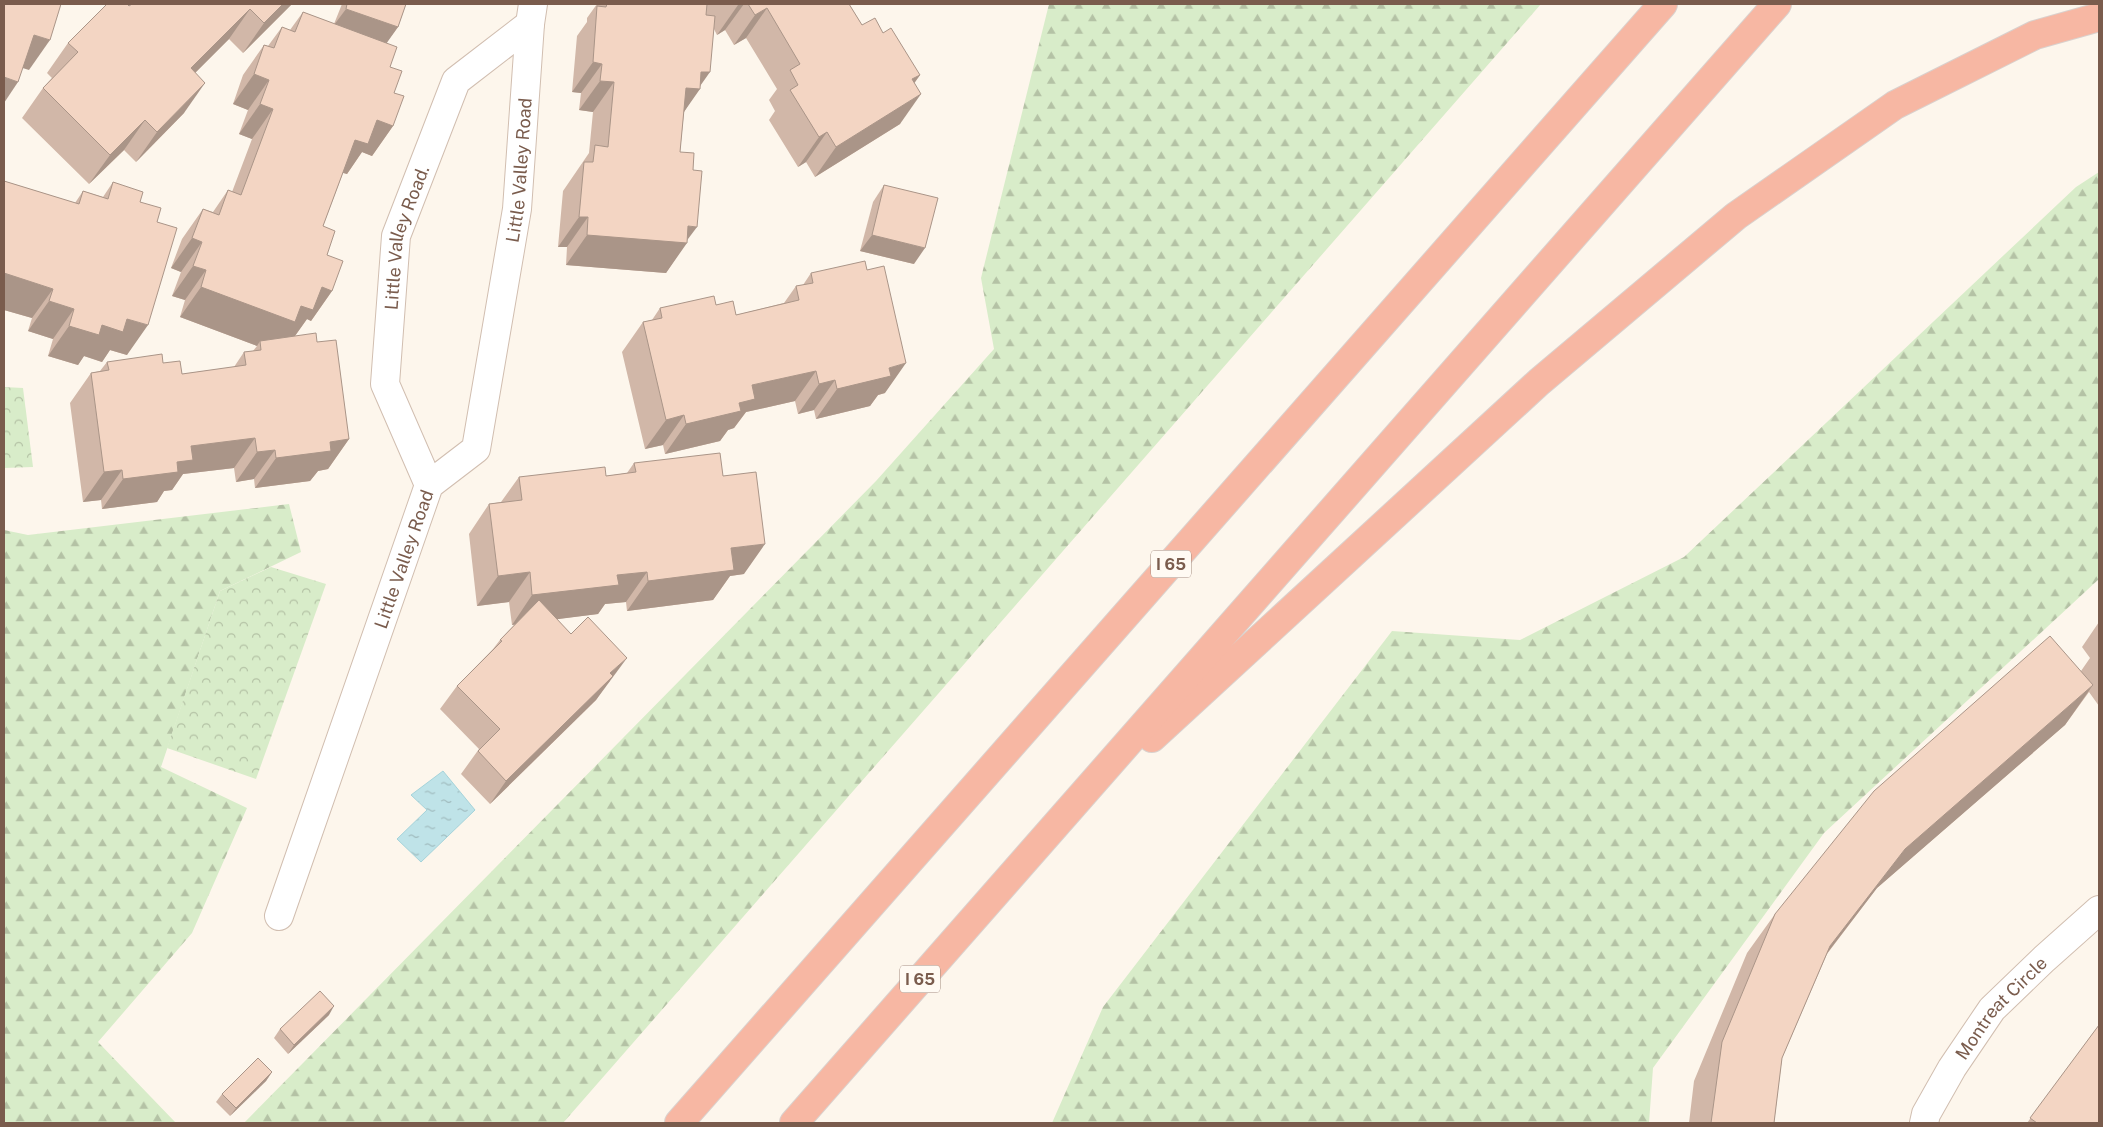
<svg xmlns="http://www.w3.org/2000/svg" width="2103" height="1127" viewBox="0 0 2103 1127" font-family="'Public Sans',sans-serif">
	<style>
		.forest { fill: url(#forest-firs) }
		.park { fill: url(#park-crowns) }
		.water { fill: url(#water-ripples); stroke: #a5d3da }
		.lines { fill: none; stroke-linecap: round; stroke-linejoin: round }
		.minor-casing { stroke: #d1beb0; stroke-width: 30 }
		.motorway-casing { stroke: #dad1cd; stroke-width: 30 }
		.minor { stroke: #fff; stroke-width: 28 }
		.motorway { stroke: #f7b7a3; stroke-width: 28 }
		.wall { fill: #d1b7a8 }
		.shaded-wall { fill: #aa9588 }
		.building { fill: #f3d5c3; stroke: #aa9588 }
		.labels { text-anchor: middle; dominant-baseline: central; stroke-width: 4; stroke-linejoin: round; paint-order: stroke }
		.shield { fill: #fffaf3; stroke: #a28b7f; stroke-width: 1 }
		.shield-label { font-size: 16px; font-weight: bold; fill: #7a5c4d }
		.street-label { font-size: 18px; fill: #7a5c4d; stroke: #fffaf3 }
	</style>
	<defs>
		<pattern id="forest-firs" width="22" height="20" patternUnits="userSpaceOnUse" patternTransform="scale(1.25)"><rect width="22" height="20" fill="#d8ecc9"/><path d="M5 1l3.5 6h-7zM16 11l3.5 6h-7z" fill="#b4c2a5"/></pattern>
		<pattern id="park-crowns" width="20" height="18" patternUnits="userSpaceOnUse" patternTransform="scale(1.25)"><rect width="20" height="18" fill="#d8ecc9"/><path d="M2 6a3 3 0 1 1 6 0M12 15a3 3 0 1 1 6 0" fill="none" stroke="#b4c2a5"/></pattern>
		<pattern id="water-ripples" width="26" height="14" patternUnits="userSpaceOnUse" patternTransform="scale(1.25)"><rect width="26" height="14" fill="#bfe3e8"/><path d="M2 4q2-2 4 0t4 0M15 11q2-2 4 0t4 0" fill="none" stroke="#a0bbbe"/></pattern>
	</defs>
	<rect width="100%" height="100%" fill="#fdf6ec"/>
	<g class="forest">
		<polygon points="1049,4 1541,4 563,1123 244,1123 876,481 994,349 981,278"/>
		<polygon points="2099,172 2099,579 1824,833 1653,1068 1649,1123 1052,1123 1103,1007 1392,631 1520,640 1684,557 2076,187"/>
		<polygon points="289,504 301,552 220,591 161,767 247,808 192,933 98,1042 176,1123 4,1123 4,530 28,535"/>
	</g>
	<g class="park">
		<polygon points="4,387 23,388 33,467 4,468"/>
		<polygon points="271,567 326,584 256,779 167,748 220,591"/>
	</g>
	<polygon class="water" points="443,771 475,810 421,862 397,839 427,810 411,795"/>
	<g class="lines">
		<defs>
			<g id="minor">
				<path id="s1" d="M 429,485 L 385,384 L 396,236 L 456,81 L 530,24"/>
				<path id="s2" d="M 279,916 L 429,485 L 476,449 L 517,209 L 530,24 L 533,4"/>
				<path id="s3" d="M 1924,1123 L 1926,1114 L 1952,1068 L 1992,1009 L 2044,959 L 2099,910"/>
			</g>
			<g id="motorway">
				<polyline points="1152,738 1539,382 1736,216 1895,105 2035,35 2099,17"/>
				<polyline points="679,1123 1663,4"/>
				<polyline points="794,1123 1777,4"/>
			</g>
		</defs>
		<use href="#minor" class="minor-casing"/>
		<use href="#motorway" class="motorway-casing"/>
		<use href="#minor" class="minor"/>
		<use href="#motorway" class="motorway"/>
	</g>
	<g class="wall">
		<polygon points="292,4 243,53 229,39 195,73 184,113 136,162 124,150 89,184 22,118 43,88 52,78 47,73 68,43 129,6"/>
		<polygon points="342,4 406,4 398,27 386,43 394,93 393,126 372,156 362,152 347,174 343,173 323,226 332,291 311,321 307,319 295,336 317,342 349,439 328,469 318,471 310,481 255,488 254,479 236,482 234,468 183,474 172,490 164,491 157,502 102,509 101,500 83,502 70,403 91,373 100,371 107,362 163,363 182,374 234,367 244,352 253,351 257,346 180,317 185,300 172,296 181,272 171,268 182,239 203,209 213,212 228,190 232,192 252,139 239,134 248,110 233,104 243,75 264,45 268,46 282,27 290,30 303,12 334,24"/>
		<polygon points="597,4 849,4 862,25 883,33 920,75 914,83 900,124 815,177 806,162 798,167 769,120 775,111 769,100 777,89 746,38 734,45 725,30 717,35 714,29 700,86 684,112 680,152 687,241 666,273 566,265 567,247 558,247 563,191 589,153 593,112 579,110 581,93 572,92 577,36 587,22 587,18"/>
		<polygon points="4,181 75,203 83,191 103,197 113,182 140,202 157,222 127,355 110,350 102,362 84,356 78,365 48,356 53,339 28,331 32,318 4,310"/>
		<polygon points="884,185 914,264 860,251 873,202"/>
		<polygon points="811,273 885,393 878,395 870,406 816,419 814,410 798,414 795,401 746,412 734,428 728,430 720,441 665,454 663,445 645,449 622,352 643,322 652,320 660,308 716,305 736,315 784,303 796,286 803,285"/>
		<polygon points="634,463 723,476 744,574 730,576 713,600 627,611 626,602 605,604 598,614 557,619 610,681 607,684 596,700 490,804 461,774 479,749 440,709 457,686 493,649 500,640 515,624 512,625 509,602 477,606 469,534 489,504 501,502 519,477 606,476 627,473"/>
		<polygon points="2099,622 2099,706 2089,692 2065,725 1877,888 1827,954 1782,1058 1774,1123 1689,1123 1694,1081 1747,953 1775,914 2081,671 2090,658 2082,647"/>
		<polygon points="329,1015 288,1054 274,1038 280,1029"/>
		<polygon points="2099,1025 2099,1123 2027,1123"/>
		<polygon points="272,1072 266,1081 230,1116 216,1102 222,1094"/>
	</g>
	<g class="shaded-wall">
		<polygon points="283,4 292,4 243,53 264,23"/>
		<polygon points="740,4 744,4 725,30 717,35 738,5"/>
		<polygon points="767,8 746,38 734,45 755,15"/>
		<polygon points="250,9 229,39 170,98 191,68"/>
		<polygon points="346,9 398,27 386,44 334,25"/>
		<polygon points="34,35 50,40 29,70 13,65"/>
		<polygon points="593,62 602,64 581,93 572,92"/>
		<polygon points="701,72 710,72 698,89 700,89 679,119 686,88"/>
		<polygon points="254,74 269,80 248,110 233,104"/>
		<polygon points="920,75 899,105 912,79"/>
		<polygon points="4,77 18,82 4,103"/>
		<polygon points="600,81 614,82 593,112 579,110"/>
		<polygon points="205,83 184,113 136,162 157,132"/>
		<polygon points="921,94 900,124 815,177 836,147"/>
		<polygon points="260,104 273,109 252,139 239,134"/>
		<polygon points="145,120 124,150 89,184 110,155"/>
		<polygon points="377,120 393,126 372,156 362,152 347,174 334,170 355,140"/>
		<polygon points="827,132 806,162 798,167 819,137"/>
		<polygon points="579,217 588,217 567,247 558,247"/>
		<polygon points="688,226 697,227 685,243 687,243 666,273 566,265 587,235"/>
		<polygon points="872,235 925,248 914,264 860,251"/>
		<polygon points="192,238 202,242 181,272 171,268"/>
		<polygon points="193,266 206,270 185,300 172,296"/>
		<polygon points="4,273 53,289 32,318 4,310"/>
		<polygon points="201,287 301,306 322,287 332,291 311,321 307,319 292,340 284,337 274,352 260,341 257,346 180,317"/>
		<polygon points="49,301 74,309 53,339 28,331"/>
		<polygon points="127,319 148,325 127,355 110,350 102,362 84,356 78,365 48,356 69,326"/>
		<polygon points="906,363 885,393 878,395 870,406 816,419 837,389 889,368"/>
		<polygon points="816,371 795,401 746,412 734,428 728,430 720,441 665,454 686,424 739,403 752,385"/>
		<polygon points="835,380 814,410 798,414 819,384"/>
		<polygon points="684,415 663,445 645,449 666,420"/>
		<polygon points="255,438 234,468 183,474 172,490 164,491 157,502 102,509 123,479 177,462 191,446"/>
		<polygon points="349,439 328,469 318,471 310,481 255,488 276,458 330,442"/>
		<polygon points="275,450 254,479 236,482 257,452"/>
		<polygon points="122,470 101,500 83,502 104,472"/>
		<polygon points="765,544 744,574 730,576 713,600 627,611 648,581 731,548"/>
		<polygon points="530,572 509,602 477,606 498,576"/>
		<polygon points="647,572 626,602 605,604 598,614 512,625 532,595 617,575"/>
		<polygon points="627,658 596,700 490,804 506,781 610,673"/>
		<polygon points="2093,685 2065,725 1877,888 1802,986 1830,946 1905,849"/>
		<polygon points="334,1006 329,1015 288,1054 294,1045"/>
		<polygon points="272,1072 266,1081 230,1116 236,1108"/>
	</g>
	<g class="building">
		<polygon points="4,4 61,4 50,40 34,35 18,82 4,77"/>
		<polygon points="107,4 127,4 129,6 132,4 283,4 264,23 250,9 191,68 205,83 157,132 145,120 110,155 43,88 78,52 68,43"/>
		<polygon points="347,4 406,4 398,27 346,9"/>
		<polygon points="607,4 707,4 706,15 715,16 710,72 701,72 700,89 686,88 680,152 694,153 693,170 702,171 697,227 688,226 687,243 587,235 588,217 579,217 584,162 593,162 595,145 608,147 614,82 600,81 602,64 593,62 597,6 606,7"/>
		<polygon points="748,4 849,4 862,25 875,18 883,33 891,28 920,75 912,79 921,94 836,147 827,132 819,137 790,90 798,85 790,70 800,64 767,8 755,15"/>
		<polygon points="303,12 397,47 390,67 402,71 394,93 404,96 393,126 377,120 368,144 355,140 323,226 335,231 327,255 343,261 332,291 322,287 313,310 301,306 295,322 201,287 206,270 193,266 202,242 192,238 203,209 219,215 228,190 241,195 273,109 260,104 269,80 254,74 264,45 274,48 282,27 295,32"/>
		<polygon points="4,181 79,204 83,191 108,199 113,182 143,192 140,202 161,208 157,222 177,228 148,325 127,319 123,332 102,325 99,335 69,326 74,309 49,301 53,289 4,273"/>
		<polygon points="884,185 938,198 925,248 872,235"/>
		<polygon points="865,261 867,270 884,266 906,363 889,368 891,376 837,389 835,380 819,384 816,371 752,385 755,399 739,403 741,411 686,424 684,415 666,420 643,322 662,318 660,308 714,296 716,305 733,301 736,315 799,300 796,286 813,283 811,273"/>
		<polygon points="316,333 317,342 336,340 349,439 330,442 331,451 276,458 275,450 257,452 255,438 191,446 193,460 177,462 178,472 123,479 122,470 104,472 91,373 109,370 107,362 162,354 163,363 180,361 182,374 246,365 244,352 261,350 260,341"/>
		<polygon points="720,453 723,476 756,472 765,544 731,548 734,570 648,581 647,572 617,575 619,585 532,595 530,572 498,576 489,504 522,500 519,477 605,467 606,476 636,472 634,463"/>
		<polygon points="539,600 571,634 588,617 627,658 610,673 613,676 506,781 478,751 500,729 457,686 502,641 500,640"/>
		<polygon points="2050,636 2093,685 1905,849 1830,946 1782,1058 1774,1123 1711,1123 1722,1042 1775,914 1874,791"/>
		<polygon points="320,991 334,1006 294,1045 280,1029"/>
		<polygon points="2099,1025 2099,1123 2037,1123 2030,1118"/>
		<polygon points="258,1058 272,1072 236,1108 222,1094"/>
	</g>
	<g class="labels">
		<g class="shield">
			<rect x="1151" y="550.5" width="40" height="27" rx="4"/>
			<rect x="900" y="965.5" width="40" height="27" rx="4"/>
		</g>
		<g class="shield-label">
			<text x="1171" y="564">I 65</text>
			<text x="920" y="979">I 65</text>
		</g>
		<g class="street-label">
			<text stroke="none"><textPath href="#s2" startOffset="798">Little Valley Road</textPath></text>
			<text stroke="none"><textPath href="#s1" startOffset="259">Little Valley Road.</textPath></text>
			<text stroke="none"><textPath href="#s2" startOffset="378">Little Valley Road</textPath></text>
			<text stroke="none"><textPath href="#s3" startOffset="140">Montreat Circle</textPath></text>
		</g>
	</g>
	<rect width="2103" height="1127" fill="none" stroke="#7a5c4d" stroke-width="10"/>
</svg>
